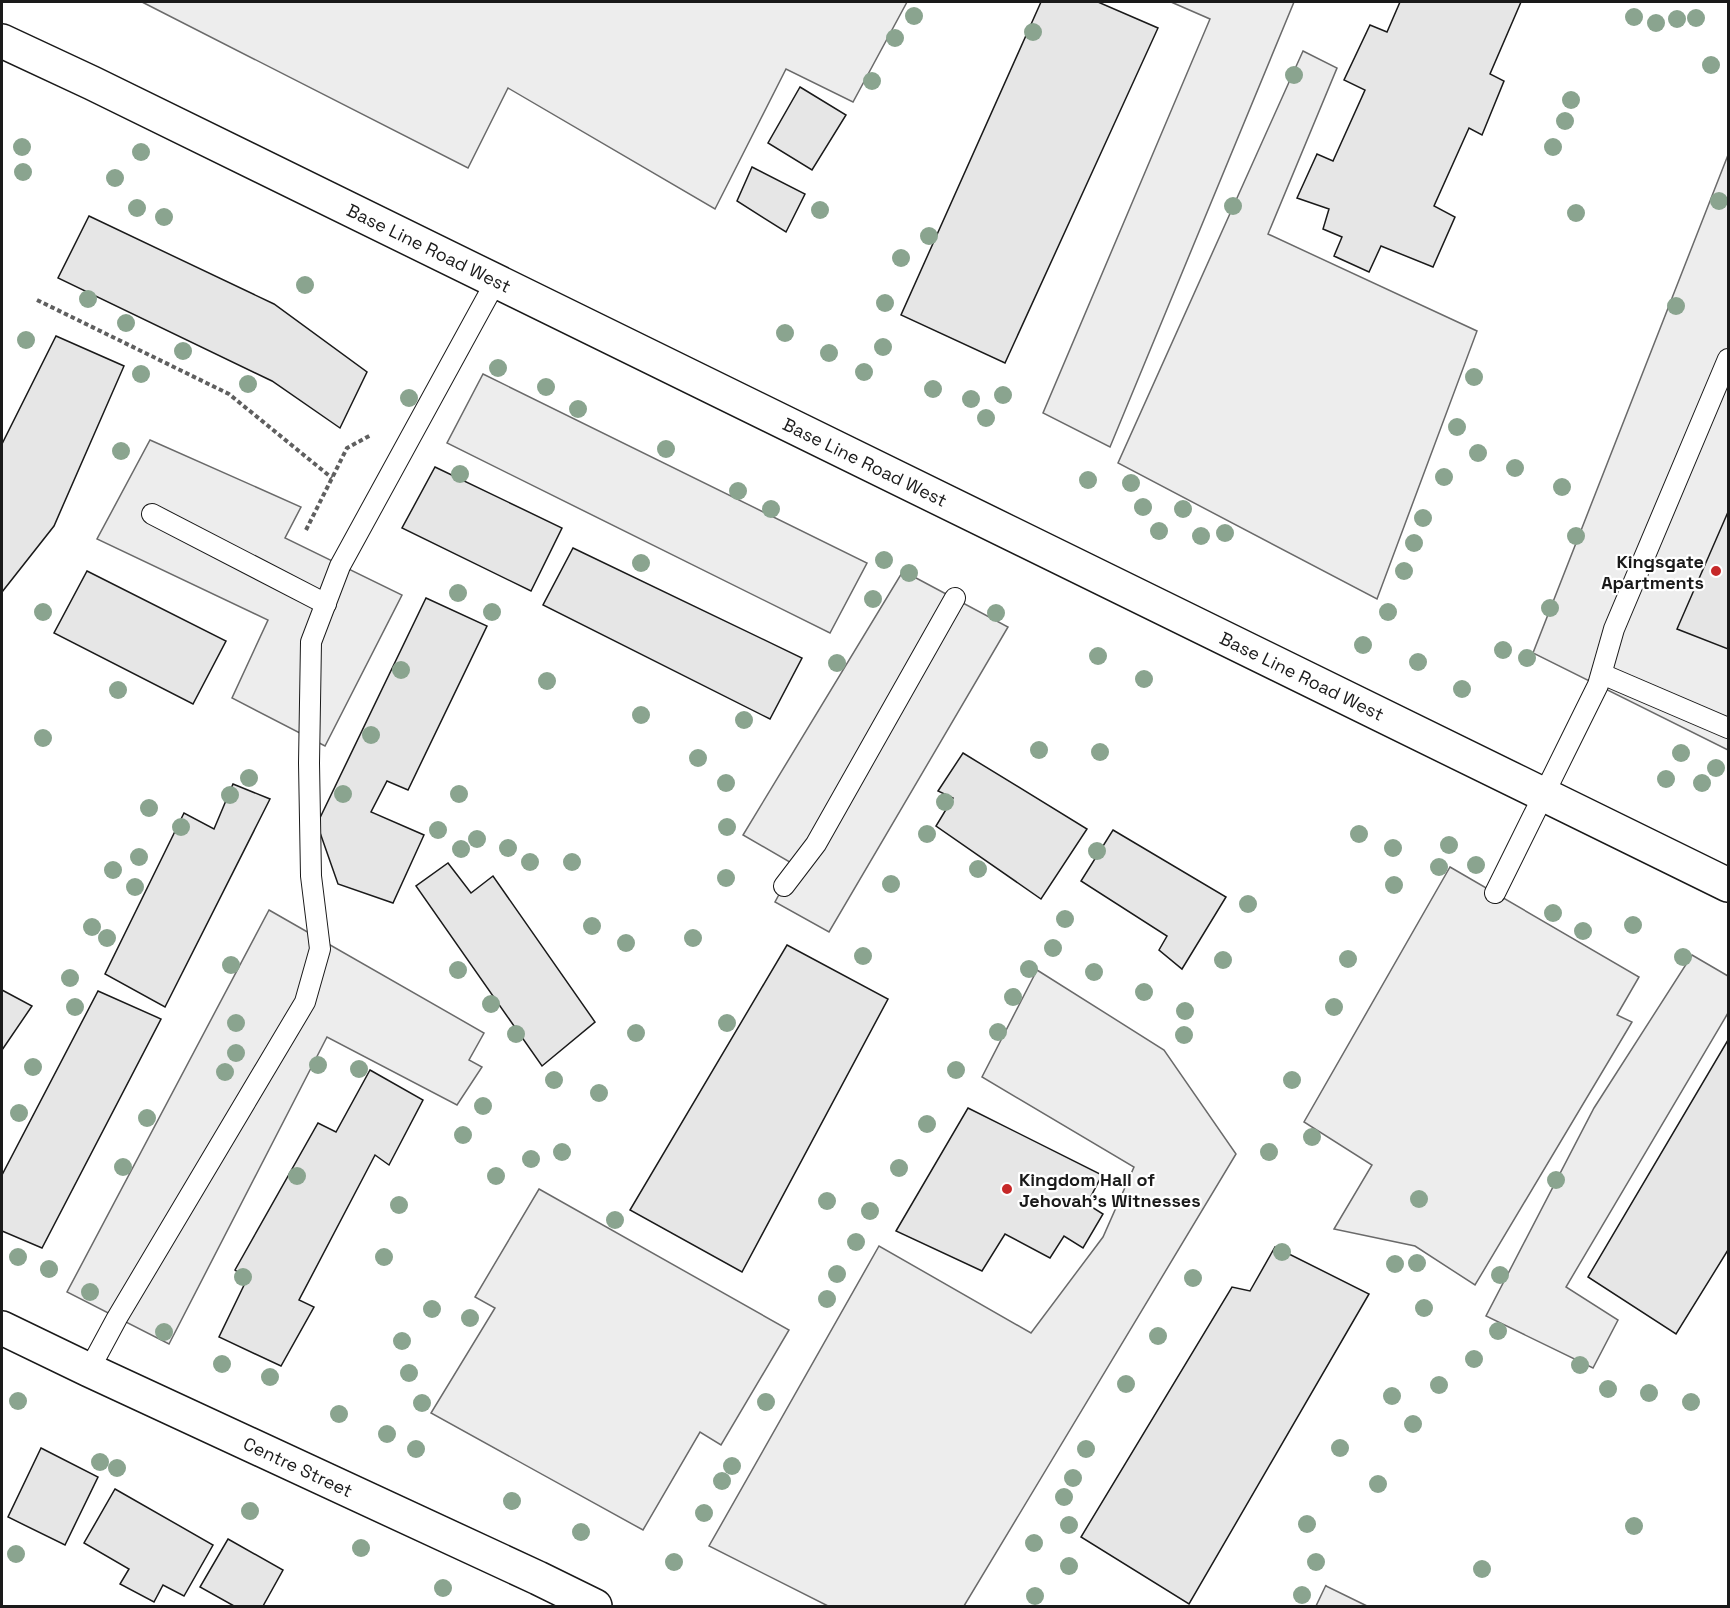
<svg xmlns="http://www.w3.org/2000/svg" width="1730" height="1608" viewBox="0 0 1730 1608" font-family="'Space Grotesk',sans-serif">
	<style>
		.parking { fill: #ededed; stroke: #6a6a6a; stroke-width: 1.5 }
		.building { fill: #e6e6e6; stroke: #1a1a1a; stroke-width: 1.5 }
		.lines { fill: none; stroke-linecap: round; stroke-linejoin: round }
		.lane-casing { stroke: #1a1a1a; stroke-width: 22 }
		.street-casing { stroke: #1a1a1a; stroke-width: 36 }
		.secondary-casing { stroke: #1a1a1a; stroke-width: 36 }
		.path { stroke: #5f5f5f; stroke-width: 4; stroke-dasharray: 4.5 3; stroke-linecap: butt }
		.lane { stroke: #fff; stroke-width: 20 }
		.street { stroke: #fff; stroke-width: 33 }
		.secondary { stroke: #fff; stroke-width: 33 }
		.tree { fill: #8aa48f }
		.poi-dot { fill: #c62828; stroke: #fff; stroke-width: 2 }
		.labels { text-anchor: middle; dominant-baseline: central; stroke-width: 4.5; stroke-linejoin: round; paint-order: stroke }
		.street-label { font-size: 18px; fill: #1a1a1a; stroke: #fff }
		.poi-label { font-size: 18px; font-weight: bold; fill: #1a1a1a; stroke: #fff; text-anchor: end }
	</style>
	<rect width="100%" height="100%" fill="#fff"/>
	<g class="parking">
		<polygon points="142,2 907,2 853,102 786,69 715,209 508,88 468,168"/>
		<polygon points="1171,2 1294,2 1110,447 1043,413 1210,19"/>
		<polygon points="1303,51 1337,68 1268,234 1477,331 1377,599 1118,463"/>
		<polygon points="1728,155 1728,750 1533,653"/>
		<polygon points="483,374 867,563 830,633 447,443"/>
		<polygon points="150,440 301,507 285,538 402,595 325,746 232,698 268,620 97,539"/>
		<polygon points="903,571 1008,627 829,932 775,902 795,865 743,835"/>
		<polygon points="1450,867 1639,977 1617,1015 1632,1022 1475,1285 1415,1246 1334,1229 1372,1165 1304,1122"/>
		<polygon points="269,910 484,1033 469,1060 482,1067 457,1105 327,1037 169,1344 67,1292"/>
		<polygon points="1692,955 1728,976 1728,1013 1566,1287 1618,1320 1593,1368 1486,1316 1594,1108"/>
		<polygon points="1037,970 1164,1050 1236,1154 964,1606 828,1606 709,1546 879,1246 1031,1333 1103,1237 1134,1167 982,1077"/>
		<polygon points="539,1189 789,1330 721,1445 700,1432 643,1530 431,1413 495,1308 475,1297"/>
		<polygon points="1326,1585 1326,1586 1367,1606 1316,1606"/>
	</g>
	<g class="building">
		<polygon points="1041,2 1098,2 1158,28 1005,363 901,315"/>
		<polygon points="1400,2 1521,2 1490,74 1504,81 1482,135 1469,128 1434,206 1455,217 1433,267 1381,246 1369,272 1334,256 1342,237 1323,229 1329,209 1297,198 1317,154 1333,161 1365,90 1344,80 1370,25 1387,32"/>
		<polygon points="800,87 846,115 812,170 768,143"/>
		<polygon points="752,167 805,194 786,232 737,201"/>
		<polygon points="89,216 274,304 367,372 340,428 272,381 58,278"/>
		<polygon points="56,336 124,366 54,526 2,592 2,444"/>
		<polygon points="435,467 562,528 531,591 402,528"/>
		<polygon points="1728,512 1728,649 1677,629"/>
		<polygon points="573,548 802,658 770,719 543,605"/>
		<polygon points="87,571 226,641 193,704 54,633"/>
		<polygon points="426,598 487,626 408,790 387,781 371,812 424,835 393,903 338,884 317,824"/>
		<polygon points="963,753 1087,829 1041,899 936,826 953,798 938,791"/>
		<polygon points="233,784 270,799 165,1007 105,974 184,813 214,829"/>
		<polygon points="1113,830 1226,897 1182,969 1159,950 1167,936 1081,881"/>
		<polygon points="448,863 471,893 493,876 595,1022 542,1066 416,886"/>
		<polygon points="787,945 888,999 742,1272 630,1210"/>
		<polygon points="2,990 32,1006 2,1050"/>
		<polygon points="98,991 161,1019 42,1248 2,1231 2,1175"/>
		<polygon points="1728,1040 1728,1250 1676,1334 1588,1277"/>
		<polygon points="370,1070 423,1100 389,1165 375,1155 299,1300 314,1307 281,1366 219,1337 247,1279 235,1270 318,1123 336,1132"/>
		<polygon points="968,1108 1102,1175 1087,1204 1103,1214 1083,1248 1064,1236 1050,1258 1005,1234 982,1271 896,1231"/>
		<polygon points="1275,1247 1369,1294 1189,1604 1081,1537 1232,1287 1250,1291"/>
		<polygon points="41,1448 98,1477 65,1545 8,1517"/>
		<polygon points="115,1489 213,1545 184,1596 163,1585 154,1602 120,1584 129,1569 84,1543"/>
		<polygon points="228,1539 283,1570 263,1606 234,1606 200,1587"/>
	</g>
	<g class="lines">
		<defs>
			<g id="lane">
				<polyline points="152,514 326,604"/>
				<polyline points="1602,674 1728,728"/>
				<polyline points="784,886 816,844 955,598"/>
				<polyline points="1495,893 1598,685 1614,629 1728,359"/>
				<polyline points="89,1370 117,1318 305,1002 320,949 311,876 309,763 311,642 340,566 496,281"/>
			</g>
			<polyline id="street" points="2,1328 89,1370 538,1578 595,1606"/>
			<polyline id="secondary" points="2,41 92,83 1728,885"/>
		</defs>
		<use href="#lane" class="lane-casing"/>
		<use href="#street" class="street-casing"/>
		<use href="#secondary" class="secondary-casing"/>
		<g class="path">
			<polyline points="37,300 229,394 332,478"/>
			<polyline points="306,530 347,448 371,435"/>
		</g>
		<use href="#lane" class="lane"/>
		<use href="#street" class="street"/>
		<use href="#secondary" class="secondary"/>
	</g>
	<g class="tree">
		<circle cx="914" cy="16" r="9"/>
		<circle cx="1634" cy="17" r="9"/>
		<circle cx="1696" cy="18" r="9"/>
		<circle cx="1677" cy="19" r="9"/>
		<circle cx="1656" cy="23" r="9"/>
		<circle cx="1033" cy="32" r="9"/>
		<circle cx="895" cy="38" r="9"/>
		<circle cx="1711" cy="65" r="9"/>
		<circle cx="1294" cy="75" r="9"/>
		<circle cx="872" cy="81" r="9"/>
		<circle cx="1571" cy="100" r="9"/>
		<circle cx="1565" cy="121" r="9"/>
		<circle cx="22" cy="147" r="9"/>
		<circle cx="1553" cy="147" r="9"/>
		<circle cx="141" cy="152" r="9"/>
		<circle cx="23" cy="172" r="9"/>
		<circle cx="115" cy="178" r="9"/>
		<circle cx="1719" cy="201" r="9"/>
		<circle cx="1233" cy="206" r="9"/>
		<circle cx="137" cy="208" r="9"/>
		<circle cx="820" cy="210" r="9"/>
		<circle cx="1576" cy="213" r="9"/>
		<circle cx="164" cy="217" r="9"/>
		<circle cx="929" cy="236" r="9"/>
		<circle cx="901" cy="258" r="9"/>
		<circle cx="305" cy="285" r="9"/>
		<circle cx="88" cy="299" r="9"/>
		<circle cx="885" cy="303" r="9"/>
		<circle cx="1676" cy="306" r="9"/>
		<circle cx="126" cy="323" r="9"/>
		<circle cx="785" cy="333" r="9"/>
		<circle cx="26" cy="340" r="9"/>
		<circle cx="883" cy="347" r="9"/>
		<circle cx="183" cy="351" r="9"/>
		<circle cx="829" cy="353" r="9"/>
		<circle cx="498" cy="368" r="9"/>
		<circle cx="864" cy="372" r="9"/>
		<circle cx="141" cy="374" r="9"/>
		<circle cx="1474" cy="377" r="9"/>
		<circle cx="248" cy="384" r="9"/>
		<circle cx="546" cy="387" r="9"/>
		<circle cx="933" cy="389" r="9"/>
		<circle cx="1003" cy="395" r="9"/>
		<circle cx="409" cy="398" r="9"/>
		<circle cx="971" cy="399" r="9"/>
		<circle cx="578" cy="409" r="9"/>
		<circle cx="986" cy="418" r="9"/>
		<circle cx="1457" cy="427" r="9"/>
		<circle cx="666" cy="449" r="9"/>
		<circle cx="121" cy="451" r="9"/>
		<circle cx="1478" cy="453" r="9"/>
		<circle cx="1515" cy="468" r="9"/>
		<circle cx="460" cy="474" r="9"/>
		<circle cx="1444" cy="477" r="9"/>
		<circle cx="1088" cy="480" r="9"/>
		<circle cx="1131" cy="483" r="9"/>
		<circle cx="1562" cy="487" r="9"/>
		<circle cx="738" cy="491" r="9"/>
		<circle cx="1143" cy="507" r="9"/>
		<circle cx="771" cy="509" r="9"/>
		<circle cx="1183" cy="509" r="9"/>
		<circle cx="1423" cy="518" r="9"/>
		<circle cx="1159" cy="531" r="9"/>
		<circle cx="1225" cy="533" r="9"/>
		<circle cx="1201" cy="536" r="9"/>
		<circle cx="1576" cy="536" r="9"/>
		<circle cx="1414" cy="543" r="9"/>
		<circle cx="884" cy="560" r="9"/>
		<circle cx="641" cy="563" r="9"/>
		<circle cx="1404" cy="571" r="9"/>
		<circle cx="909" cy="573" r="9"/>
		<circle cx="458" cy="593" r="9"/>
		<circle cx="873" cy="599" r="9"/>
		<circle cx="1550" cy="608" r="9"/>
		<circle cx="43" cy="612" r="9"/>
		<circle cx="492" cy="612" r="9"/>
		<circle cx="1388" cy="612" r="9"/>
		<circle cx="996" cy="613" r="9"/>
		<circle cx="1363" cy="645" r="9"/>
		<circle cx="1503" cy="650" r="9"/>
		<circle cx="1098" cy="656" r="9"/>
		<circle cx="1527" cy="658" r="9"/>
		<circle cx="1418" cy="662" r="9"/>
		<circle cx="837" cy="663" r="9"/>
		<circle cx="401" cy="670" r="9"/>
		<circle cx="1144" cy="679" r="9"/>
		<circle cx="547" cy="681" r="9"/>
		<circle cx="1462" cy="689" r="9"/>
		<circle cx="118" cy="690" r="9"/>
		<circle cx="641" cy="715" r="9"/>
		<circle cx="744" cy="720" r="9"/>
		<circle cx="371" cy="735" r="9"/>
		<circle cx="43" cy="738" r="9"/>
		<circle cx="1039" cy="750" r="9"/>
		<circle cx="1100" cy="752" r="9"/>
		<circle cx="1681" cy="753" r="9"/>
		<circle cx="698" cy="758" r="9"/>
		<circle cx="1716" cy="768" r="9"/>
		<circle cx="249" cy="778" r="9"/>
		<circle cx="1666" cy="779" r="9"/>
		<circle cx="726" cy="783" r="9"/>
		<circle cx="1702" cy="783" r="9"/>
		<circle cx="343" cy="794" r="9"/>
		<circle cx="459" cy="794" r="9"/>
		<circle cx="230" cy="795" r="9"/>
		<circle cx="945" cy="802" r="9"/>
		<circle cx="149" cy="808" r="9"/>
		<circle cx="181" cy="827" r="9"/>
		<circle cx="727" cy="827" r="9"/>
		<circle cx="438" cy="830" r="9"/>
		<circle cx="927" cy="834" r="9"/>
		<circle cx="1359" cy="834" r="9"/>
		<circle cx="477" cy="839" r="9"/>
		<circle cx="1449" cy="845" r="9"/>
		<circle cx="508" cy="848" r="9"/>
		<circle cx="1393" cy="848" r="9"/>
		<circle cx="461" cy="849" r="9"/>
		<circle cx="1097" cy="851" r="9"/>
		<circle cx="139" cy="857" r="9"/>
		<circle cx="530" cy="862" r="9"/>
		<circle cx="572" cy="862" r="9"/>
		<circle cx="1476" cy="865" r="9"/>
		<circle cx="1439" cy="867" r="9"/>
		<circle cx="978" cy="869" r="9"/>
		<circle cx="113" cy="870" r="9"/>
		<circle cx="726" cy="878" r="9"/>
		<circle cx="891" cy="884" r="9"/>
		<circle cx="1394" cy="885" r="9"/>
		<circle cx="135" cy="887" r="9"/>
		<circle cx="1248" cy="904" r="9"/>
		<circle cx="1553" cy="913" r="9"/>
		<circle cx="1065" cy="919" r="9"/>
		<circle cx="1633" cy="925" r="9"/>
		<circle cx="592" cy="926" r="9"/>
		<circle cx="92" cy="927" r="9"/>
		<circle cx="1583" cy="931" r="9"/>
		<circle cx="107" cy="938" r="9"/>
		<circle cx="693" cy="938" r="9"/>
		<circle cx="626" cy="943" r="9"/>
		<circle cx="1053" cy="948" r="9"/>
		<circle cx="863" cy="956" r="9"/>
		<circle cx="1683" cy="957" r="9"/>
		<circle cx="1348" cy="959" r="9"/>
		<circle cx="1223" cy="960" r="9"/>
		<circle cx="231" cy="965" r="9"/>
		<circle cx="1029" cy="969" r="9"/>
		<circle cx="458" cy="970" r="9"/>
		<circle cx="1094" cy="972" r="9"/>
		<circle cx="70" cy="978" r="9"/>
		<circle cx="1144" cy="992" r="9"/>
		<circle cx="1013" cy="997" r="9"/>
		<circle cx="491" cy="1004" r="9"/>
		<circle cx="75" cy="1007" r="9"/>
		<circle cx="1334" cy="1007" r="9"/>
		<circle cx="1185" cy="1011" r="9"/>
		<circle cx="236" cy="1023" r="9"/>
		<circle cx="727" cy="1023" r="9"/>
		<circle cx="998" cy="1032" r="9"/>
		<circle cx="636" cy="1033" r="9"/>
		<circle cx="516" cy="1034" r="9"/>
		<circle cx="1184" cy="1035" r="9"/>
		<circle cx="236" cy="1053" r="9"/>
		<circle cx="318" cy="1065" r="9"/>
		<circle cx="33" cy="1067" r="9"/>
		<circle cx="359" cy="1069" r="9"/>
		<circle cx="956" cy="1070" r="9"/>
		<circle cx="225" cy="1072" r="9"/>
		<circle cx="554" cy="1080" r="9"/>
		<circle cx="1292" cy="1080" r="9"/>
		<circle cx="599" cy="1093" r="9"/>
		<circle cx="483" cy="1106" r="9"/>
		<circle cx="19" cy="1113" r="9"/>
		<circle cx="147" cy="1118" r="9"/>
		<circle cx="927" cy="1124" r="9"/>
		<circle cx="463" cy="1135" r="9"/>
		<circle cx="1312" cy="1137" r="9"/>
		<circle cx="562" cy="1152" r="9"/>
		<circle cx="1269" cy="1152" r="9"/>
		<circle cx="531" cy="1159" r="9"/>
		<circle cx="123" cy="1167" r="9"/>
		<circle cx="899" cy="1168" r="9"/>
		<circle cx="297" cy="1176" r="9"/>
		<circle cx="496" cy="1176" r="9"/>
		<circle cx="1556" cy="1180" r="9"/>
		<circle cx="1419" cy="1199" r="9"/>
		<circle cx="827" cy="1201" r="9"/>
		<circle cx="399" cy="1205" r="9"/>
		<circle cx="870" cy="1211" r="9"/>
		<circle cx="615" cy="1220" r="9"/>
		<circle cx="856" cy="1242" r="9"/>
		<circle cx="1282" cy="1252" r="9"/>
		<circle cx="18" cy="1257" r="9"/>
		<circle cx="384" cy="1257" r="9"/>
		<circle cx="1417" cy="1263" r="9"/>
		<circle cx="1395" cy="1264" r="9"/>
		<circle cx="49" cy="1269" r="9"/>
		<circle cx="837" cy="1274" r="9"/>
		<circle cx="1500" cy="1275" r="9"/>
		<circle cx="243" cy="1277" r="9"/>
		<circle cx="1193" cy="1278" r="9"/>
		<circle cx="90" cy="1292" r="9"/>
		<circle cx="827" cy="1299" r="9"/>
		<circle cx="1424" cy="1308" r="9"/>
		<circle cx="432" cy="1309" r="9"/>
		<circle cx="470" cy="1318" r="9"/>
		<circle cx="1498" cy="1331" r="9"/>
		<circle cx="164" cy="1332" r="9"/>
		<circle cx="1158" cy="1336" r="9"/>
		<circle cx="402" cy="1341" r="9"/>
		<circle cx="1474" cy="1359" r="9"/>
		<circle cx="222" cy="1364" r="9"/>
		<circle cx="1580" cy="1365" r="9"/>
		<circle cx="409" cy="1373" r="9"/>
		<circle cx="270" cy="1377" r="9"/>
		<circle cx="1126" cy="1384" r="9"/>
		<circle cx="1439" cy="1385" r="9"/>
		<circle cx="1608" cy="1389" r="9"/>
		<circle cx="1649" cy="1393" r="9"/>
		<circle cx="1392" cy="1396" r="9"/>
		<circle cx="18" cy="1401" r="9"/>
		<circle cx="766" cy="1402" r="9"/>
		<circle cx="1691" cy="1402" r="9"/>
		<circle cx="422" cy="1403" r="9"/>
		<circle cx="339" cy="1414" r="9"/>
		<circle cx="1413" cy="1424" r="9"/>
		<circle cx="387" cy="1434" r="9"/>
		<circle cx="1340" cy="1448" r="9"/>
		<circle cx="416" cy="1449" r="9"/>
		<circle cx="1086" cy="1449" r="9"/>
		<circle cx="100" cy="1462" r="9"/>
		<circle cx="732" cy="1466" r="9"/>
		<circle cx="117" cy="1468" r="9"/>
		<circle cx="1073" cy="1478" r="9"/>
		<circle cx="722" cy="1481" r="9"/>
		<circle cx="1378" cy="1484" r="9"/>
		<circle cx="1064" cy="1497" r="9"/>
		<circle cx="512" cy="1501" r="9"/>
		<circle cx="250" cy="1511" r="9"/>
		<circle cx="704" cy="1513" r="9"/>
		<circle cx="1307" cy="1524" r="9"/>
		<circle cx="1069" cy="1525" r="9"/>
		<circle cx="1634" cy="1526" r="9"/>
		<circle cx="581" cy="1532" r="9"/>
		<circle cx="1034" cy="1543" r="9"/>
		<circle cx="361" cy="1548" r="9"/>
		<circle cx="16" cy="1554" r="9"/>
		<circle cx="674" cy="1562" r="9"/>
		<circle cx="1316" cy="1562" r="9"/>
		<circle cx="1069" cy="1566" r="9"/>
		<circle cx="1482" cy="1569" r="9"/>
		<circle cx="443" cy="1588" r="9"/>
		<circle cx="1302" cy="1595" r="9"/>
		<circle cx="1035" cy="1596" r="9"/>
	</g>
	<g class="poi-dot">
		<circle cx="1716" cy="571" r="6"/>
		<circle cx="1007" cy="1189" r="6"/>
	</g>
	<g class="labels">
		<g class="street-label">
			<text transform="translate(429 248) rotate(26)">Base Line Road West</text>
			<text transform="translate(865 462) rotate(26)">Base Line Road West</text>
			<text transform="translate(1302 676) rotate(26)">Base Line Road West</text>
			<text transform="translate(298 1467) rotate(25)">Centre Street</text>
		</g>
		<g class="poi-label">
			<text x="1704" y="561">Kingsgate<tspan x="1704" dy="21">Apartments</tspan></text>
			<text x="1019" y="1179" text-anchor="start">Kingdom Hall of<tspan x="1019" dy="21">Jehovah's Witnesses</tspan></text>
		</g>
	</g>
	<rect width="1730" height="1608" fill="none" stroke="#1a1a1a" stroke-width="6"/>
</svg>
